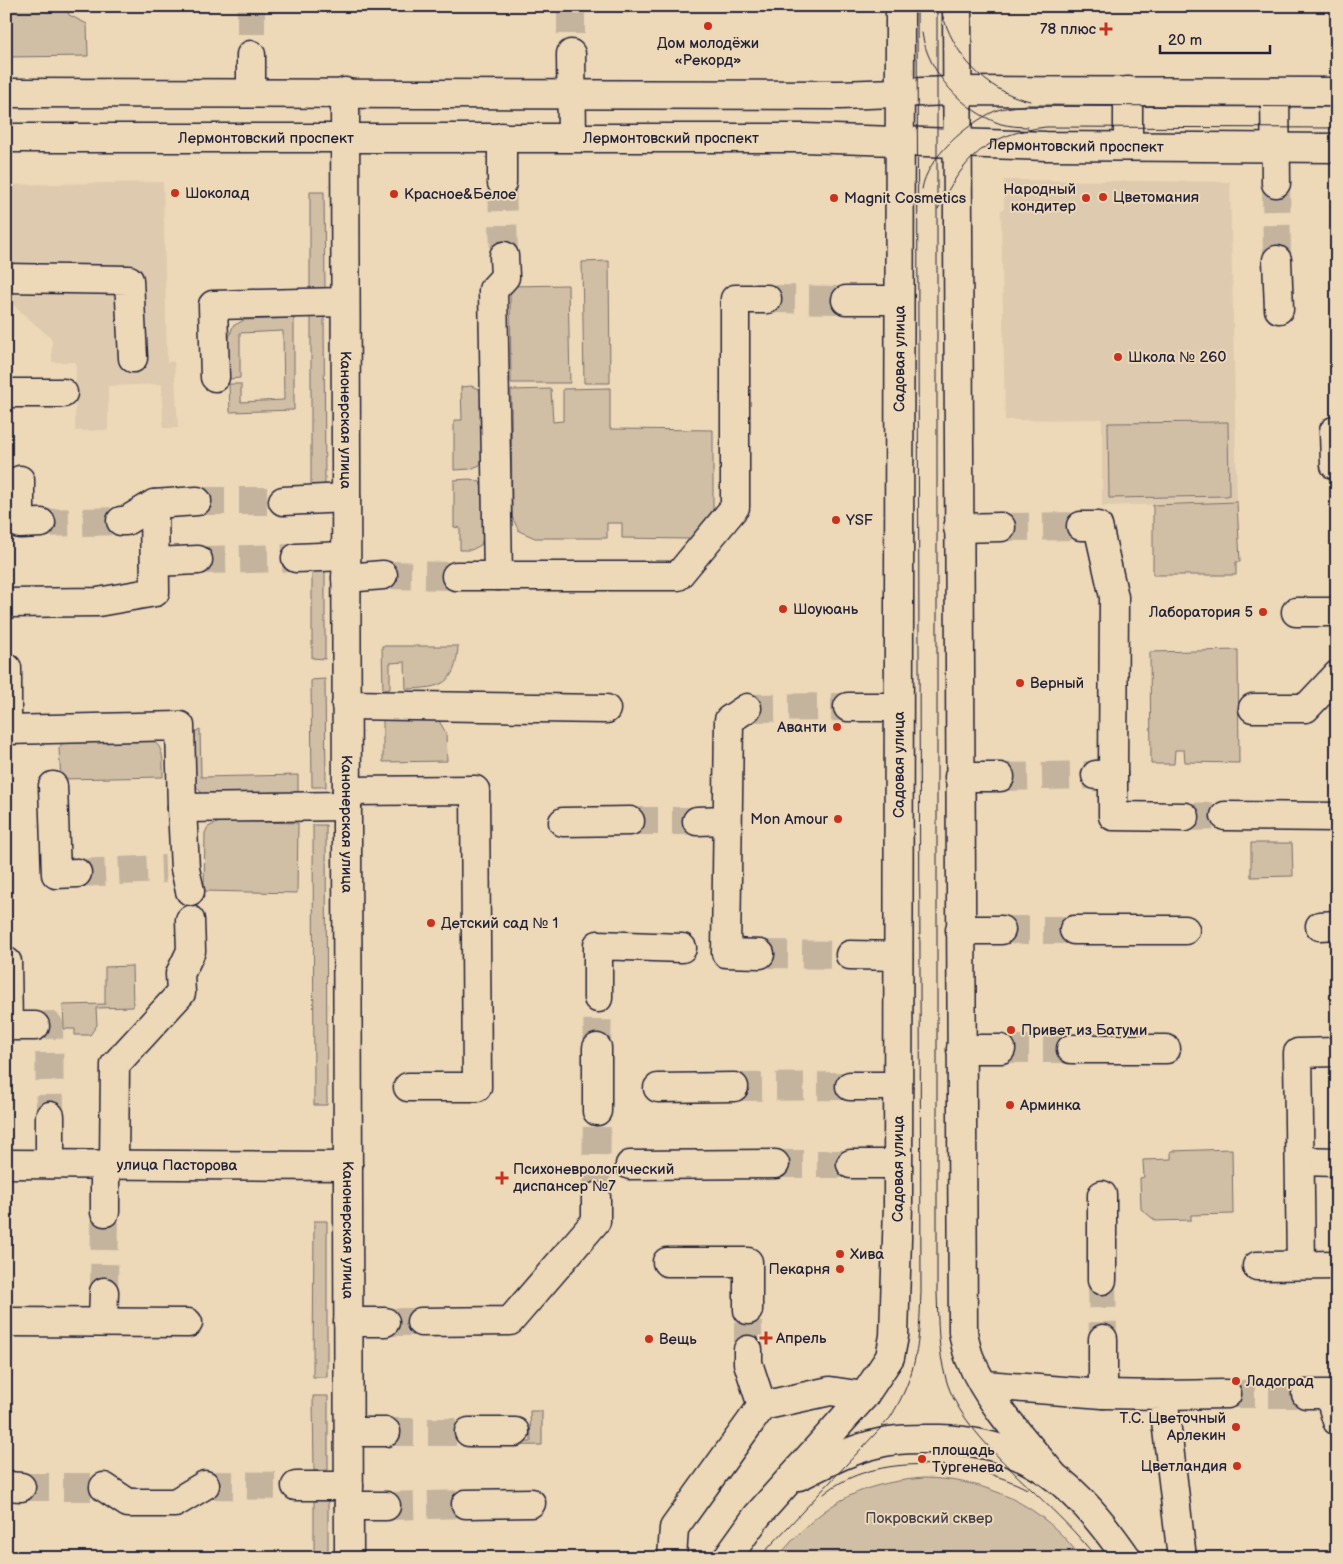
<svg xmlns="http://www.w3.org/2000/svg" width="1343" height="1564" viewBox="0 0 1343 1564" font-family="'Balsamiq Sans',sans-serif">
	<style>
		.built { fill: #decaae }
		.green { fill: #d0bea5; stroke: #797070 }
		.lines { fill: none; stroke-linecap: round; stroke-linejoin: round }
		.minor-tunnel { stroke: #c4b49e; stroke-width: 28; stroke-dasharray: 28 14; stroke-linecap: butt }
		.minor-casing { stroke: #22223b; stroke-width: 31 }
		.major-casing { stroke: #22223b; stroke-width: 31 }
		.minor { stroke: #edd8b7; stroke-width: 28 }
		.major { stroke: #edd8b7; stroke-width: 28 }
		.tram { stroke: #22223b; stroke-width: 1 }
		.poi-dot { fill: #c8321e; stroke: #edd8b7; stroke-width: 2 }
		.labels { text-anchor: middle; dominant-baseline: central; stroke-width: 4; stroke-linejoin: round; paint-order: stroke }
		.poi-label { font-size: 15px; fill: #22223b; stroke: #edd8b7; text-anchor: start }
		.street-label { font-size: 15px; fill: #22223b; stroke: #edd8b7 }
		.park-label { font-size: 15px; fill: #454150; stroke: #edd8b7 }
	</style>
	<rect width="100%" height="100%" fill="#edd8b7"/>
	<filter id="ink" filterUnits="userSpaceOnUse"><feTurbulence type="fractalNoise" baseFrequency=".02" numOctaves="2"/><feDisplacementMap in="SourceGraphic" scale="10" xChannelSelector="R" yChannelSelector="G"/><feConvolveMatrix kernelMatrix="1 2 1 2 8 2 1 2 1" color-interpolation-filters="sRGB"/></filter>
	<g filter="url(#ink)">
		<g class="built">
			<polygon points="1004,180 1230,182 1237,502 1102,506 1102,419 1005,420 1001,210 1004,209"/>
			<polygon points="163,182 167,362 174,362 178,428 163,428 162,384 108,386 108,430 75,431 76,362 52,362 52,339 12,304 6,303 6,185"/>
		</g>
		<g class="green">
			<polygon points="6,6 66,6 69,15 87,24 88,56 6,57"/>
			<polygon points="310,192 324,192 325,291 310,291"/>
			<polygon points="609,261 610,383 584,383 582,262"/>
			<polygon points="568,285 570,383 511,383 510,286"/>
			<polygon points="311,315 324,315 325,489 311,489"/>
			<polygon points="294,318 294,410 230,412 229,384 241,384 241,402 284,400 283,331 240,333 240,378 229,379 228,340 233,326 244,320"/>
			<polygon points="471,386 479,389 483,397 484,455 480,465 470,469 454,470 454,420 462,420 461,387"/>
			<polygon points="610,388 610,429 713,430 713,524 689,539 622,538 622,523 607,523 607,538 535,538 519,531 512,517 511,390 551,389 553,422 563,421 563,389"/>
			<polygon points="1228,422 1229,496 1109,498 1108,423"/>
			<path d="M 470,479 L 480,482 C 487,500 487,527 481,545 L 471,550 L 460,550 L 460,528 L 454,527 L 454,480 Z"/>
			<polygon points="1237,502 1240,562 1236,562 1236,575 1153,575 1153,505"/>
			<polygon points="312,566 325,566 325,659 312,658"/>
			<path d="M 382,646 L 458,646 C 456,685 441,688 406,689 L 405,662 L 390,663 L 390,689 L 383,690 Z"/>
			<polygon points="1238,650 1239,763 1185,762 1184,750 1175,750 1174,764 1151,764 1150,652"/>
			<polygon points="325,679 326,787 312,787 311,680"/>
			<polygon points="383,719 438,719 446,733 447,761 383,762"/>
			<polygon points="200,729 201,777 298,775 298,795 204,796 193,782 194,732"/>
			<path d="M 148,738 C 165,745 163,761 163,777 L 61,779 L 59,749 L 63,741 Z"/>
			<polygon points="222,821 298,823 297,893 204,891 205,833 208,827"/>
			<polygon points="313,825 326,825 327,1105 314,1105"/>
			<polygon points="1251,843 1292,843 1293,876 1251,877"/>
			<polygon points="132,966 133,1007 96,1008 97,1025 90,1035 75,1035 75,1029 64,1029 63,1005 105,1004 105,967"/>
			<polygon points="1232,1149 1233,1214 1191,1215 1191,1220 1156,1221 1141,1209 1140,1178 1144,1177 1143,1160 1171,1159 1171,1151"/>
			<polygon points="314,1221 327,1221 327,1377 313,1377"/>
			<polygon points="313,1396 328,1396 328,1470 314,1471"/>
			<polygon points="530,1411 542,1411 542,1445 470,1446 470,1443 531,1442"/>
			<path d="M 923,1478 C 987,1479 1043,1505 1081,1558 L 777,1558 C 821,1506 853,1484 923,1478 Z"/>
			<polygon points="328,1499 328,1558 314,1558 314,1500"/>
		</g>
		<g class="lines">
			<g class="minor-tunnel">
				<polyline points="251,6 251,55"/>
				<polyline points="571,6 571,54"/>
				<polyline points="502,183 504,256"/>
				<polyline points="1276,183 1277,260"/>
				<polyline points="767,299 846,300"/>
				<polyline points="197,501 283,501"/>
				<polyline points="41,523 121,521"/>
				<polyline points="1001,527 1081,526"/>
				<polyline points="198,560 296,558"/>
				<polyline points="383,575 456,576"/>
				<polyline points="747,708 848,707"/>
				<polyline points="1000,777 1094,775"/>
				<polyline points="1185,817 1225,816"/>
				<polyline points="630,821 697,821"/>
				<polyline points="77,873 165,869"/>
				<polyline points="1001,930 1074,930"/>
				<polyline points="760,954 850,955"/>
				<polyline points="35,1026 49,1025 50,1116"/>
				<polyline points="597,1048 598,998"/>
				<polyline points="1001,1049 1071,1049"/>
				<polyline points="734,1087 850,1086"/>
				<polyline points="775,1164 851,1164"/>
				<polyline points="596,1197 597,1111"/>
				<polyline points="1102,1280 1103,1339"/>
				<polyline points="104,1292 105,1212"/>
				<polyline points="385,1322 421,1322"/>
				<polyline points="748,1350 748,1310"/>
				<polyline points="1227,1394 1306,1394"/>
				<polyline points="386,1432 469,1432"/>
				<polyline points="205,1485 296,1486"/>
				<polyline points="21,1487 104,1487"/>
				<polyline points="386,1506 466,1504"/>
			</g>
			<defs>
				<g id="minor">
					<path d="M 957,6 L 963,1332 C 965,1341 966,1350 970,1359 C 988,1402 1023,1439 1053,1475"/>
					<polyline points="571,54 572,137"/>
					<polyline points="251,55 251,92"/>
					<polyline points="1128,91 1128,146"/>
					<path id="s1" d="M 345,92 L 349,1558"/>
					<polyline points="1275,92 1276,183"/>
					<polyline points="502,183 502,137"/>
					<polyline points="1277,260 1279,309"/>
					<polyline points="6,278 129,280 133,358"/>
					<polyline points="846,300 899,300"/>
					<polyline points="215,377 213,305 344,302"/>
					<polyline points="6,393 63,393"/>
					<polyline points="1334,431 1335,465 1337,466"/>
					<polyline points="20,480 20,524 41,523"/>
					<polyline points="283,501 346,498"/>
					<polyline points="121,521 126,521 154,504 197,501"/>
					<polyline points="1081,526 1098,526 1114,597 1113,774"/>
					<polyline points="958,528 1001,527"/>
					<polyline points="296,558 345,556"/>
					<polyline points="155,562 198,560"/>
					<polyline points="456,576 678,576 735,507 735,299 767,299"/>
					<polyline points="498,576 493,290 505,277 504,256"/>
					<polyline points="346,578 383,575"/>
					<polyline points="8,603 98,602 155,592 154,504"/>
					<polyline points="1296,612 1337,612"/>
					<polyline points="7,668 7,730 180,726 182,808 347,806"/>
					<polyline points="346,705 606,709"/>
					<polyline points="848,707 898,707"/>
					<polyline points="747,708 729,720 726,953 760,954"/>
					<polyline points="1253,708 1306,708 1337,675"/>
					<polyline points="1096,775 1113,774 1113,816 1185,817"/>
					<polyline points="959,777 1000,777"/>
					<polyline points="53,786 56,874 77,873"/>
					<polyline points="347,791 475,790 477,1087 408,1087"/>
					<polyline points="182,808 185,869 190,891"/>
					<polyline points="1225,816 1337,817"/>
					<polyline points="697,821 727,820"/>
					<polyline points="563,822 630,821"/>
					<polyline points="1320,926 1337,925"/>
					<polyline points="960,930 1001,930"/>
					<polyline points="1074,930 1185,930"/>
					<polyline points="850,955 898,956"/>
					<polyline points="7,962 8,1026 35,1026"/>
					<polyline points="598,998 598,945 682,948"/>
					<polyline points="961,1049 1001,1049"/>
					<polyline points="1071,1049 1166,1049"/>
					<polyline points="850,1086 898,1086"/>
					<polyline points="658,1088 734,1087"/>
					<polyline points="597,1111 597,1048"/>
					<polyline points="1300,1161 1337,1162"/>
					<path id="s2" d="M 6,1164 L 348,1166"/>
					<polyline points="50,1164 50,1116"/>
					<polyline points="114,1164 115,1065 181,993 180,974 191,951 190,920"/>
					<polyline points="851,1164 897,1164"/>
					<polyline points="630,1165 775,1164"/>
					<polyline points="1102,1195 1102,1280"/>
					<polyline points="105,1212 105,1164"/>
					<polyline points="667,1262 748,1262 748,1310"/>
					<polyline points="1301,1265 1298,1053 1337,1052"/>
					<polyline points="1257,1266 1337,1265"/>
					<polyline points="6,1322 188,1323"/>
					<polyline points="103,1322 104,1292"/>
					<polyline points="348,1322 385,1322"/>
					<polyline points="421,1322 510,1321 596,1221 596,1197"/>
					<polyline points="1103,1339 1103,1394"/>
					<polyline points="748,1350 748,1363 762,1406"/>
					<polyline points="985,1385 1103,1394 1163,1395 1182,1558"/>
					<polyline points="1306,1394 1329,1394 1337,1421"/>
					<polyline points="1163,1395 1227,1394"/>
					<polyline points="349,1432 386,1432"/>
					<polyline points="469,1432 515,1432"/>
					<path d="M 799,1476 C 824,1464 849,1450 876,1444 C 897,1438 919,1439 940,1439 C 1031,1442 1078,1487 1127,1558"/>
					<polyline points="6,1484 7,1486 21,1487"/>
					<polyline points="296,1486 349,1486"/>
					<polyline points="104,1487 128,1503 175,1503 205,1485"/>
					<polyline points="466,1504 531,1503"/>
					<polyline points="349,1506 386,1506"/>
					<polyline points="672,1558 674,1528 762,1406 830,1391 864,1396"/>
					<path id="s3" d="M 727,1558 L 757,1516 L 864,1396 L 890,1357 L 894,1336 L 898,1206 L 900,6"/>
				</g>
				<g id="major">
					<polyline points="6,93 840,95 951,91 1337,92"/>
					<path id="s4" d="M 6,138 L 804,138 L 1046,146 L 1337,148"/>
				</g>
			</defs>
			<use href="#minor" class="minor-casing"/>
			<use href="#major" class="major-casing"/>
			<use href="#minor" class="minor"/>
			<use href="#major" class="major"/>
			<g class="tram">
				<path d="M 937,6 L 937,1292 C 938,1321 938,1351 946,1379 C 963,1442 1056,1502 1096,1558"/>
				<path d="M 941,10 C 953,54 984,91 1030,101"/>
				<path d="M 922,33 C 928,73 963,111 1001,124 C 1009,126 1020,127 1028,127"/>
				<path d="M 922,189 C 927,157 967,124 995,111 C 1004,107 1016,107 1026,105 L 1337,107"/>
				<path d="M 938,209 C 964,158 986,134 1046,127 L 1337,128"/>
				<path d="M 824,1494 C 874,1451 973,1460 1027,1489"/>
				<path d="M 759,1558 L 890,1418 C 918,1373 919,1343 921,1292 L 917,6"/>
			</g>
		</g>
	</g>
	<g class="poi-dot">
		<circle cx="708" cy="26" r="5"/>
		<path d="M1103.5 21.5h5v5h5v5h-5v5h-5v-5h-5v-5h5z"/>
		<circle cx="175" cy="193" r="5"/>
		<circle cx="394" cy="194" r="5"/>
		<circle cx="1103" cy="197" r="5"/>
		<circle cx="834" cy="198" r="5"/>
		<circle cx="1086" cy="198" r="5"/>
		<circle cx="1118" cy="357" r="5"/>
		<circle cx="836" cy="520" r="5"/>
		<circle cx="783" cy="609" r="5"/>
		<circle cx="1263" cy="612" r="5"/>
		<circle cx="1020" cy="683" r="5"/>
		<circle cx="837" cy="727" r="5"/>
		<circle cx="838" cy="819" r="5"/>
		<circle cx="431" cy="923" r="5"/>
		<circle cx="1011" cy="1030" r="5"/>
		<circle cx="1010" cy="1105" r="5"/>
		<path d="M499.5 1170.5h5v5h5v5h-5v5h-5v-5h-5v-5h5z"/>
		<circle cx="840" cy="1254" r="5"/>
		<circle cx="840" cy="1269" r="5"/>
		<path d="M763.5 1330.5h5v5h5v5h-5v5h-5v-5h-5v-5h5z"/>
		<circle cx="649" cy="1339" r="5"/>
		<circle cx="1236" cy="1381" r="5"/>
		<circle cx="1236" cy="1427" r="5"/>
		<circle cx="922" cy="1459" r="5"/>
		<circle cx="1237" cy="1466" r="5"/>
	</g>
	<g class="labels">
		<g class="poi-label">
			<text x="1096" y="29" text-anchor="end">78 плюс</text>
			<text x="708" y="43" text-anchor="middle">Дом молодёжи<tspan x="708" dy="17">«Рекорд»</tspan></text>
			<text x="1076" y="189" text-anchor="end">Народный<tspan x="1076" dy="17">кондитер</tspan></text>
			<text x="185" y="193">Шоколад</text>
			<text x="404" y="194">Красное&amp;Белое</text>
			<text x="1113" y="197">Цветомания</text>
			<text x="844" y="198">Magnit Cosmetics</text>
			<text x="1128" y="357">Школа № 260</text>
			<text x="846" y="520">YSF</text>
			<text x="793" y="609">Шоуюань</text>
			<text x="1253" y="612" text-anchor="end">Лаборатория 5</text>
			<text x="1030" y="683">Верный</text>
			<text x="827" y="727" text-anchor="end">Аванти</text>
			<text x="828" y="819" text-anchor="end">Mon Amour</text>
			<text x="441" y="923">Детский сад № 1</text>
			<text x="1021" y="1030">Привет из Батуми</text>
			<text x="1020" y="1105">Арминка</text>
			<text x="513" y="1169">Психоневрологический<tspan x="513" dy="17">диспансер №7</tspan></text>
			<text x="850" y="1254">Хива</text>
			<text x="830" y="1269" text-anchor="end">Пекарня</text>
			<text x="776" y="1338">Апрель</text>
			<text x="659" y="1339">Вещь</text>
			<text x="1246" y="1381">Ладоград</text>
			<text x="1226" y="1418" text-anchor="end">Т.С. Цветочный<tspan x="1226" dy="17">Арлекин</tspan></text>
			<text x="932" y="1450">площадь<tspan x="932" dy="17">Тургенева</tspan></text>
			<text x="1227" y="1466" text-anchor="end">Цветландия</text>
		</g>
		<g class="street-label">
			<text stroke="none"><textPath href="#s4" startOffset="260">Лермонтовский проспект</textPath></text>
			<text stroke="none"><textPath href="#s4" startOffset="665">Лермонтовский проспект</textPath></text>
			<text stroke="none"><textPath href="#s4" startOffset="1070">Лермонтовский проспект</textPath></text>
			<text stroke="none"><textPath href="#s3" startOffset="1258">Садовая улица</textPath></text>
			<text stroke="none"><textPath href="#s1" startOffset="328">Канонерская улица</textPath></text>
			<text stroke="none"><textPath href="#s3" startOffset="852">Садовая улица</textPath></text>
			<text stroke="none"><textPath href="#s1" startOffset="732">Канонерская улица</textPath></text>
			<text stroke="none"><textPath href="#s2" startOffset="171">улица Пасторова</textPath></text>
			<text stroke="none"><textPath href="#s3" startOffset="448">Садовая улица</textPath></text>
			<text stroke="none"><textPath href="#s1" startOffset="1138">Канонерская улица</textPath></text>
		</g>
		<g class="park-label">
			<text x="929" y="1518">Покровский сквер</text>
		</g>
	</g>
	<rect width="1343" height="1564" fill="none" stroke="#edd8b7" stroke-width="25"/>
	<rect x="12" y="12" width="1318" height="1539" fill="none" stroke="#22223b" stroke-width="2" filter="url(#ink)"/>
	<path d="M1160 45v8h110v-8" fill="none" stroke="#22223b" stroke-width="2.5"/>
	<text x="1168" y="45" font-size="15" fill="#22223b" stroke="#edd8b7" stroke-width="4" paint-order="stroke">20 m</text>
</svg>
